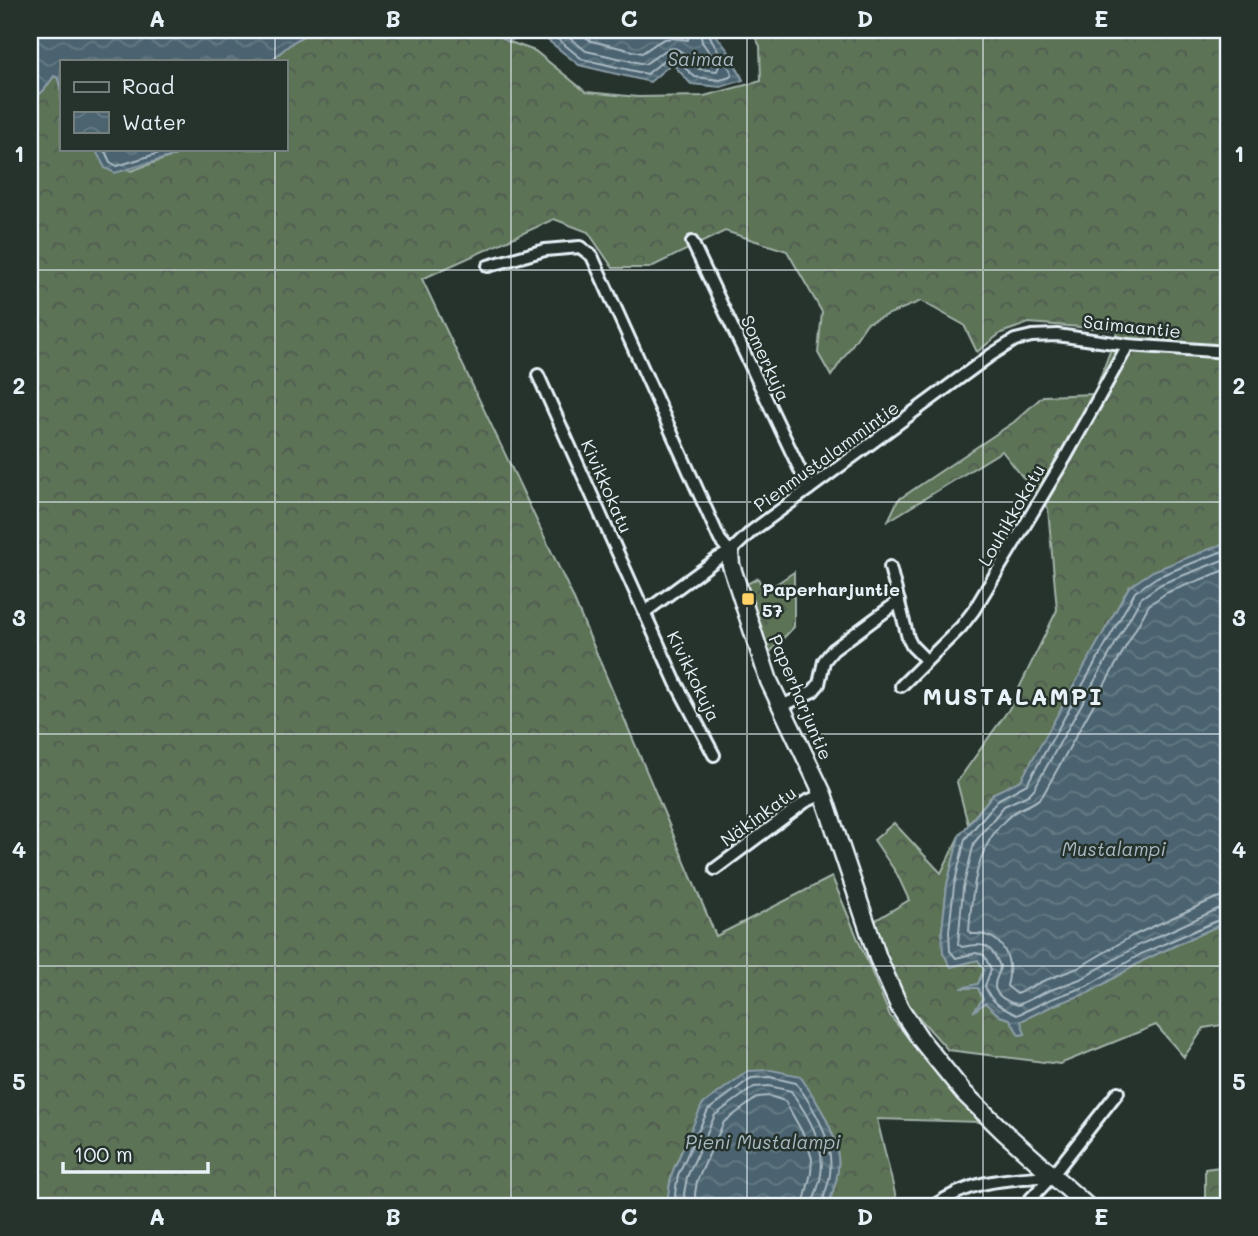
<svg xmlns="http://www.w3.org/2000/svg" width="1258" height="1236" viewBox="0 0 1258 1236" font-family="Mali,sans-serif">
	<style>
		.forest { fill: url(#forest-crowns); stroke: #a2b2a8; stroke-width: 2 }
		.water { fill: url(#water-waves); stroke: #8a9ca6; stroke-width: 2 }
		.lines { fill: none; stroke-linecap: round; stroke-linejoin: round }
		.shore { stroke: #a9b9c2; stroke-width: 2 }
		.street-casing { stroke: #e8f1f8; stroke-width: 16 }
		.secondary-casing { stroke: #e8f1f8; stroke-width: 21 }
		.street { stroke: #26332d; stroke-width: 10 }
		.secondary { stroke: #26332d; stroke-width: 16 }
		.grid { fill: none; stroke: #e8f1f8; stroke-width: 2; stroke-opacity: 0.55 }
		.poi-dot { fill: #ffd166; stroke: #26332d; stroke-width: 2.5 }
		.labels { text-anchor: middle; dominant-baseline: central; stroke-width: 5; stroke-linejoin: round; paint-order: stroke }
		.street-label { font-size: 18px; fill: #e8f1f8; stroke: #26332d }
		.poi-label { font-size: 18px; font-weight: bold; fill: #e8f1f8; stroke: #26332d; text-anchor: start }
		.water-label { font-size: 19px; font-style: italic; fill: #a9b9c2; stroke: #26332d }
		.district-label { font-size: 24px; font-weight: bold; letter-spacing: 2px; fill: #e8f1f8; stroke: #26332d }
		.neatline { fill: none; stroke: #e8f1f8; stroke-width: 2.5 }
		.grid-label { font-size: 23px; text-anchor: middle; font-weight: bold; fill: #e8f1f8 }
	</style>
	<defs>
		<pattern id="forest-crowns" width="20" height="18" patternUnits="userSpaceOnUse" patternTransform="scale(1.75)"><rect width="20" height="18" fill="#5c7357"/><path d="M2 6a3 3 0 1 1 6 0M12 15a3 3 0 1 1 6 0" fill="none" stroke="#505b50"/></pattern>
		<pattern id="water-waves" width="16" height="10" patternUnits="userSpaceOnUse" patternTransform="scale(1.75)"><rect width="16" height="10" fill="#4b6470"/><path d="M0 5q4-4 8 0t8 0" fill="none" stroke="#657b85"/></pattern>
	</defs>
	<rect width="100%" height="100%" fill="#26332d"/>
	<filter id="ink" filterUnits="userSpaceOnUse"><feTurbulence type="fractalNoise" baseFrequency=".0143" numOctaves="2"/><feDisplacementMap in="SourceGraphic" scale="14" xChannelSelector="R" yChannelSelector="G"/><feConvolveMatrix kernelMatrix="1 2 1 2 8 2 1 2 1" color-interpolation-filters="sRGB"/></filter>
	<g filter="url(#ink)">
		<g class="forest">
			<path d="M 313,30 L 493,30 L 507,41 L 535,51 L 586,92 L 638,97 L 704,96 L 761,81 L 760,46 L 751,30 L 1228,30 L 1228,542 L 1129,587 L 1021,781 L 994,793 L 968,824 L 957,782 L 1009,709 L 1057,610 L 1048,509 L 1002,451 L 888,521 L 898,500 L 1014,422 L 1043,396 L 1094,394 L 1118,330 L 1029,323 L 1001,333 L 977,352 L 964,325 L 921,301 L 867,323 L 831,376 L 818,353 L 822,312 L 787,251 L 725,231 L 649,268 L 613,268 L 588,232 L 554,219 L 422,279 L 572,595 L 716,936 L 832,877 L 890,1016 L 979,1122 L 877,1119 L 896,1198 L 892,1206 L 828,1206 C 833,1191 840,1174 838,1157 C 835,1128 816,1100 800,1077 L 681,1152 C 673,1170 665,1187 671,1206 L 30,1206 L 30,102 L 44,90 L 54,76 L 58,78 L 61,92 L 61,149 L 95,149 L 131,171 L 176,155 L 181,149 L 285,149 L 285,61 L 270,61 L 293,42 Z"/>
			<polygon points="794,572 794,627 767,655 745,585 758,578 764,592"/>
			<polygon points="894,823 941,873 959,836 947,885 942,931 978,959 984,970 978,984 966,988 978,988 983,999 976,1009 985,1002 1000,1016 1010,1019 1019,1035 1025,1034 1020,1021 1054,1005 1090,992 1144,960 1228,921 1228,1024 1204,1028 1184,1057 1156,1025 1060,1064 948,1050 907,1004 886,965 871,923 909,900 897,874 874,840"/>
			<polygon points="1228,1166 1228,1206 1205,1206 1205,1169"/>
		</g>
		<g class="water">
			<polygon points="30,30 313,30 293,42 270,61 61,61 61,92 58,78 54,76 44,90 30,102"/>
			<polygon points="493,30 715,30 716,35 729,52 743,80 721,87 691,84 672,63 650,82 579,65 545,38 524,36 507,41"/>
			<polygon points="95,149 181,149 176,155 115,173 105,168"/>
			<polygon points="1228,542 1228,921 1144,960 1090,992 1054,1005 1021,1021 1025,1034 1019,1035 1010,1019 1000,1016 985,1003 973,1012 983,999 978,988 961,988 978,984 984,970 978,960 951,967 943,953 942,931 947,885 959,836 994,793 1021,780 1129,587 1153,571"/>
			<path d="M 771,1070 L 800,1076 C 816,1100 835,1128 838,1157 C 840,1174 833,1191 828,1206 L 671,1206 L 668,1195 L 672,1173 L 702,1105 L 748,1071 Z"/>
		</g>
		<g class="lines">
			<g class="shore">
				<path d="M 531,30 L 549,32 L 582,59 L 647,74 L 667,58 L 673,57 L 695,77 L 720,80 L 730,77 L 732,73 C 726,60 709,42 709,30"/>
				<path d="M 560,30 L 586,51 L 645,64 C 675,44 671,40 699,69 L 717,71 L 719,66 L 702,42 L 700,30"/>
				<path d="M 576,30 L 591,41 L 642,53 C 662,40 663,35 688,40 L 689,30"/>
				<polyline points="104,149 110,162 117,166 172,149"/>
				<path d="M 1228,549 L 1157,577 L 1135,592 L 1027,784 L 999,799 L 965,839 L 954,886 L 949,931 L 950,951 L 956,958 L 976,953 L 984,955 L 991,969 L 985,986 C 991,1003 1002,1008 1017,1015 L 1051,999 L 1087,986 L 1141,954 L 1228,916"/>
				<path d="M 1228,558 L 1161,584 L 1141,598 L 1034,789 L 1028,795 L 1004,806 L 974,843 L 963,888 L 958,944 L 962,947 C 984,942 991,944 1000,966 C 1000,974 995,978 995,985 C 994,996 1010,1003 1018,1005 L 1048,991 L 1083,978 L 1137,946 L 1220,908 L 1228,907"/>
				<path d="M 1228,569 L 1166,593 L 1149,605 L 1043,795 C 1034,806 1021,806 1011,815 C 976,843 972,890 969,931 L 972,934 C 1004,932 1014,960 1007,986 L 1017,994 L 1043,981 L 1078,968 L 1132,936 L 1216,898 L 1228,896"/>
				<path d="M 677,1206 L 675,1194 L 678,1175 L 708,1110 L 751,1078 L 770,1077 L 796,1083 C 815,1109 834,1141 830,1174 C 829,1185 823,1195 822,1206"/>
				<path d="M 686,1206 L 684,1194 L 687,1177 L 715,1115 L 754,1087 L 769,1086 L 791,1091 C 807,1114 826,1144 821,1174 C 820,1185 814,1195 813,1206"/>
				<polyline points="696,1206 695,1194 697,1181 724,1122 758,1097 769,1096 785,1101 806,1139 812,1159 811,1173 803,1206"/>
			</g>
			<defs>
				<g id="street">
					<polyline points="692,242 809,489"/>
					<polyline points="488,266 545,250 580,247 592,256 720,540 730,552"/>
					<polyline points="538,375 676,683 714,755"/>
					<polyline points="890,567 908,638 912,646 926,660"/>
					<polyline points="645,612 717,559 730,552 752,531 991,355 1015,340 1032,336 1057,335 1128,345 1228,352"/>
					<polyline points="901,686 961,627 974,610 1065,458 1128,345"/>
					<polyline points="780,707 813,691 819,684 824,661 833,650 899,601"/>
					<polyline points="715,869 805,802 823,794"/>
					<path d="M 933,1206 C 977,1178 1003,1180 1052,1176"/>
					<polyline points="1024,1206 1052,1176 1118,1092"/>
				</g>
				<polyline id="secondary" points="730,552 731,565 769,681 823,794 878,958 900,1008 921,1040 964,1093 1005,1133 1087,1206"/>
			</defs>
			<use href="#street" class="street-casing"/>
			<use href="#secondary" class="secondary-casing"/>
			<use href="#street" class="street"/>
			<use href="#secondary" class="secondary"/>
		</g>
	</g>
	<path class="grid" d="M 275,30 L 275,61M 511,30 L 511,1206M 747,30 L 747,1206M 983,30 L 983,1206M 275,149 L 275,1206M 30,270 L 1228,270M 30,502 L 1228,502M 30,734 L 1228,734M 30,966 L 1228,966"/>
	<rect class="poi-dot" x="741" y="592" width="14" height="14" rx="3.5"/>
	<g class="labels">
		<g class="street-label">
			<text transform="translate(1132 326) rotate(6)">Saimaantie</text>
			<text transform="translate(766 358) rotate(65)">Somerkuja</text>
			<text transform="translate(826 456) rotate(-36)">Pienmustalammintie</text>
			<text transform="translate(607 486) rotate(66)">Kivikkokatu</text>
			<text transform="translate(1011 515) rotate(-60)">Louhikkokatu</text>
			<text transform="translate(694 676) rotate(64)">Kivikkokuja</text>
			<text transform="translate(801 697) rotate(67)">Paperharjuntie</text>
			<text transform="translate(758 816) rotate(-36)">Näkinkatu</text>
		</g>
		<g class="poi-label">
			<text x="762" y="589">Paperharjuntie<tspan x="762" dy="21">57</tspan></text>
		</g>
		<g class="water-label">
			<text x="701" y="58">Saimaa</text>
			<text x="1114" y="848">Mustalampi</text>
			<text x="763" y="1141">Pieni Mustalampi</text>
		</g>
		<g class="district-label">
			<text x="1013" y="695">MUSTALAMPI</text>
		</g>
	</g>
	<rect width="1258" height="1236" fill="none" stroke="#26332d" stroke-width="77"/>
	<rect x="60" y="60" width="228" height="91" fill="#26332d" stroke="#747f7e" stroke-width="2"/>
	<rect x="74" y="82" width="35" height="10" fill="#26332d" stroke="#747f7e" stroke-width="2"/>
	<text x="122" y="94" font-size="21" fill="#e8f1f8">Road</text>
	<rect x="74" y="112" width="35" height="21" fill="url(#water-waves)" stroke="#747f7e" stroke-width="2"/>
	<text x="122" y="130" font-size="21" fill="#e8f1f8">Water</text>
	<path d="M63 1162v10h145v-10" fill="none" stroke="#e8f1f8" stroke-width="3.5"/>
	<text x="74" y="1162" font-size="21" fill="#e8f1f8" stroke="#26332d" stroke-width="5" paint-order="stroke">100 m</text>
	<rect x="38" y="38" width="1182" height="1160" class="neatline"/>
	<g class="grid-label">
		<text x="157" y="27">A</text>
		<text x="393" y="27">B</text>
		<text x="629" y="27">C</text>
		<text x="865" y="27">D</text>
		<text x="1101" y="27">E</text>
		<text x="19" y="162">1</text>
		<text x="1239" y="162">1</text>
		<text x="19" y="394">2</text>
		<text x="1239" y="394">2</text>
		<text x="19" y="626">3</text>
		<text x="1239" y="626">3</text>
		<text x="19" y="858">4</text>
		<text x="1239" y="858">4</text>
		<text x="19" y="1090">5</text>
		<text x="1239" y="1090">5</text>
		<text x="157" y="1225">A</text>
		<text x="393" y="1225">B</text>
		<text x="629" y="1225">C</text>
		<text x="865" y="1225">D</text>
		<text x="1101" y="1225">E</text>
	</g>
</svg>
